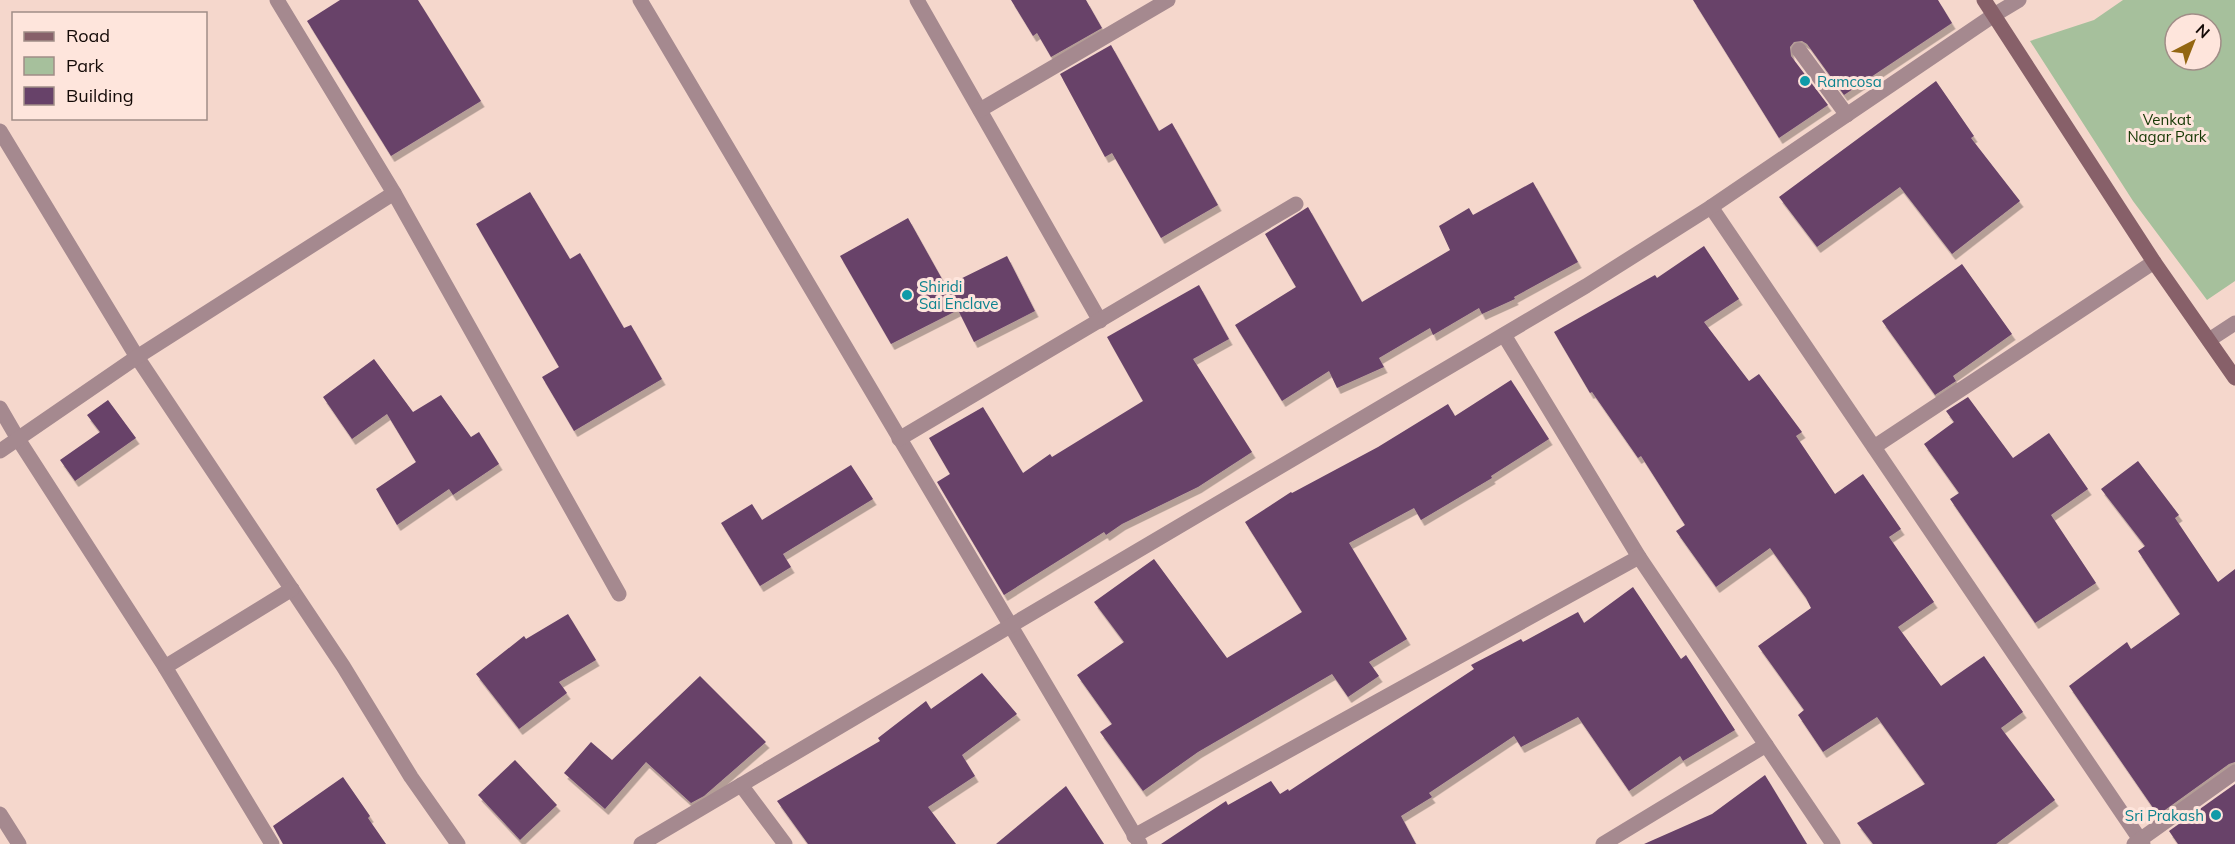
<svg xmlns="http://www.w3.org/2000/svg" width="2235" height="844" viewBox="0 0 2235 844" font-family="Mulish,sans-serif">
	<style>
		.green { fill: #a6c09c; fill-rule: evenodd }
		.building { fill: #674269; filter: url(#shadow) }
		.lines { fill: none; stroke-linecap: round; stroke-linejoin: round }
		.street { stroke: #a5898f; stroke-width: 15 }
		.secondary { stroke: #876069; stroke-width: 15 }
		.culture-dot { fill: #0f9aa8; stroke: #fee5dc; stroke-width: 2 }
		.labels { text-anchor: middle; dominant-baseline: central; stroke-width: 6; stroke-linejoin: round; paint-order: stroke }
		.culture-label { font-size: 15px; fill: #0d838f; stroke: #fee5dc; text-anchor: start }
		.park-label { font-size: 15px; fill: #153703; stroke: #fee5dc }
	</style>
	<defs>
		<filter id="shadow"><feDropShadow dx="3.5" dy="6" stdDeviation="0" flood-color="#0004"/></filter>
	</defs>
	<rect width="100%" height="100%" fill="#f5d7cc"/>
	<path class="green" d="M 2123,0 L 2235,0 L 2235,281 L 2207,300 L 2133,201 L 2030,41 L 2094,20 ZM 2175,24 L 2211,24 L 2211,60 L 2175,60 Z"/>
	<g class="building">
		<polygon points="340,0 418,0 481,101 391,156 307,21"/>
		<polygon points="1011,0 1086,0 1102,28 1051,57 1037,33 1033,36"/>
		<polygon points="1693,0 1938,0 1952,23 1844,95 1807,44 1802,41 1794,42 1790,47 1791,56 1828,105 1779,138"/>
		<polygon points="1111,45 1159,131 1172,123 1218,205 1161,238 1112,153 1105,157 1060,74"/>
		<polygon points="1936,81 1974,136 1971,138 2020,201 1952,254 1900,187 1817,247 1779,197"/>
		<polygon points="1533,182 1578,262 1514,297 1515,299 1482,314 1479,308 1433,335 1430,328 1379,358 1384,367 1337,388 1329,371 1282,401 1235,325 1296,287 1265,234 1308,207 1362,302 1450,250 1439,226 1469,208 1473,215"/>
		<polygon points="530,192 570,259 580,253 624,328 631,325 662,379 574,431 542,377 559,367 476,224"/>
		<polygon points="908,218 946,286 1007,256 1035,311 974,342 958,310 891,344 840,256"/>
		<polygon points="1704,246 1739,299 1704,322 1749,381 1759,374 1802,432 1796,436 1835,494 1863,474 1901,529 1889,537 1934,602 1898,627 1941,686 1984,656 2023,712 2001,728 2055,800 1996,844 1873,844 1857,823 1925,784 1877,717 1823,752 1798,715 1804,710 1758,646 1811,608 1806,598 1770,548 1716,587 1676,531 1685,525 1641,456 1638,458 1592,392 1590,393 1554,332 1655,275 1657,278"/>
		<polygon points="1962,264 2012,334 1953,376 1956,381 1935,395 1882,321"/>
		<polygon points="1199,285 1229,339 1193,359 1252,452 1198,487 1122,524 1106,535 1104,532 1004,595 937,482 950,474 929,438 983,407 1023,473 1050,454 1052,457 1143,401 1107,337"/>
		<polygon points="374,359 413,412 441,395 471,437 479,432 499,464 453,495 449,489 397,525 376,489 416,462 387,414 352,439 323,397"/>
		<polygon points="1511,380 1549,439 1491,476 1492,478 1421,520 1414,508 1349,543 1407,639 1369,662 1379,676 1348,697 1332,674 1198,752 1143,791 1100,732 1112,724 1077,675 1124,642 1094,602 1154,559 1227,658 1302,612 1245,522 1291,492 1292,493 1378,447 1448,404 1455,416"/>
		<polygon points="1968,397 2013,458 2049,433 2088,489 2051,515 2096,583 2035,623 1950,499 1959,493 1924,444 1954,422 1946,411"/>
		<polygon points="108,400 136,438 75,481 60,460 100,432 87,415"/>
		<polygon points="2138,461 2179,515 2175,518 2218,582 2235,569 2235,762 2229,764 2158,815 2069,686 2127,642 2131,649 2180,614 2138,551 2145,546 2101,489"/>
		<polygon points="851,465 873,499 783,554 791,567 760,586 721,523 752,504 762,520"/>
		<polygon points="1633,587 1681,659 1686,655 1735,730 1683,761 1680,756 1629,791 1578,717 1521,747 1514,736 1429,793 1432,797 1401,816 1416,844 1161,844 1226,801 1228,805 1271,781 1280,794 1288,789 1289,791 1474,669 1471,665 1521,639 1523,642 1578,612 1584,623"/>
		<polygon points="568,614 596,660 559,682 567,693 519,729 476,674 524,636 526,639"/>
		<polygon points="982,673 1017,714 962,755 975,776 928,807 956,844 808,844 777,801 880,741 878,738 926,701 931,709"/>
		<polygon points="700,676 766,742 704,796 691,803 646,762 605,809 564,773 591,742 612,760"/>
		<polygon points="515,760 557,805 520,840 478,795"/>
		<polygon points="1765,775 1807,844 1644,844 1712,814"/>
		<polygon points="343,777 370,816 368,818 386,844 283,844 273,826"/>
		<polygon points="2235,784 2235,844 2178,844 2169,831"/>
		<polygon points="1066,786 1104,844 996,844"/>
	</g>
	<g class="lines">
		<g class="street">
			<polyline points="277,0 394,193"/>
			<polyline points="640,0 1140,844"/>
			<polyline points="917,0 1100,321"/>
			<polyline points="1799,50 1847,115"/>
			<polyline points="980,110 1168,0"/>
			<polyline points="0,131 137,357 343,666 411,777 458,844"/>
			<polyline points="1711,207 2143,844"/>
			<polyline points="1504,335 1639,557"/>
			<polyline points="2209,340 2235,323"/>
			<polyline points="0,408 18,439 165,667 272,844"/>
			<polyline points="899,439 1296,204"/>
			<polyline points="1874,447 2154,262"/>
			<polyline points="0,451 137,357 394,193 619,594"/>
			<polyline points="165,667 292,589"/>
			<polyline points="741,785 785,844"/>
			<polyline points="0,814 19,844"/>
			<polyline points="1134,836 1639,557 1833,844"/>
			<polyline points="641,844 1586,286 1711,207 1994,15 2019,0"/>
			<polyline points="1603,844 1766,745"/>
			<polyline points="2134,844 2235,772"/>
		</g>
		<polyline class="secondary" points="1984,0 2154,262 2235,378"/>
	</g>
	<g class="culture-dot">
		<circle cx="1805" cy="81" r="6"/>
		<circle cx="907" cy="295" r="6"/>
		<circle cx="2216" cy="815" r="6"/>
	</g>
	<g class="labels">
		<g class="culture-label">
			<text x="1817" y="81">Ramcosa</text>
			<text x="919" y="286">Shiridi<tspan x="919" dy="17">Sai Enclave</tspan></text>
			<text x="2204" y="815" text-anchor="end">Sri Prakash</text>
		</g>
		<g class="park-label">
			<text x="2167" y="119">Venkat<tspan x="2167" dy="17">Nagar Park</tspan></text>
		</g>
	</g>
	<rect x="12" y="12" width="195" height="108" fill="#fee5dc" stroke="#a08d87" stroke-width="1.5"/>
	<rect x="24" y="32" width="30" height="9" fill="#876069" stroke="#a08d87" stroke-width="1.5"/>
	<text x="66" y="42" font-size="18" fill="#140a07">Road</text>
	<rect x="24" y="57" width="30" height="18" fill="#a6c09c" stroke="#a08d87" stroke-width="1.5"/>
	<text x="66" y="72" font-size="18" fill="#140a07">Park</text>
	<rect x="24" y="87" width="30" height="18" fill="#674269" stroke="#a08d87" stroke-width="1.5"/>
	<text x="66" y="102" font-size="18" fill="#140a07">Building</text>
	<g transform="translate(2193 42) rotate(42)"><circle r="28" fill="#fee5dc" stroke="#a08d87" stroke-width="1.5"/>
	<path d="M0-4.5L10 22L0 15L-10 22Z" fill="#936612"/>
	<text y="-9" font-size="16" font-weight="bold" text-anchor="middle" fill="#140a07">N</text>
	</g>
</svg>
